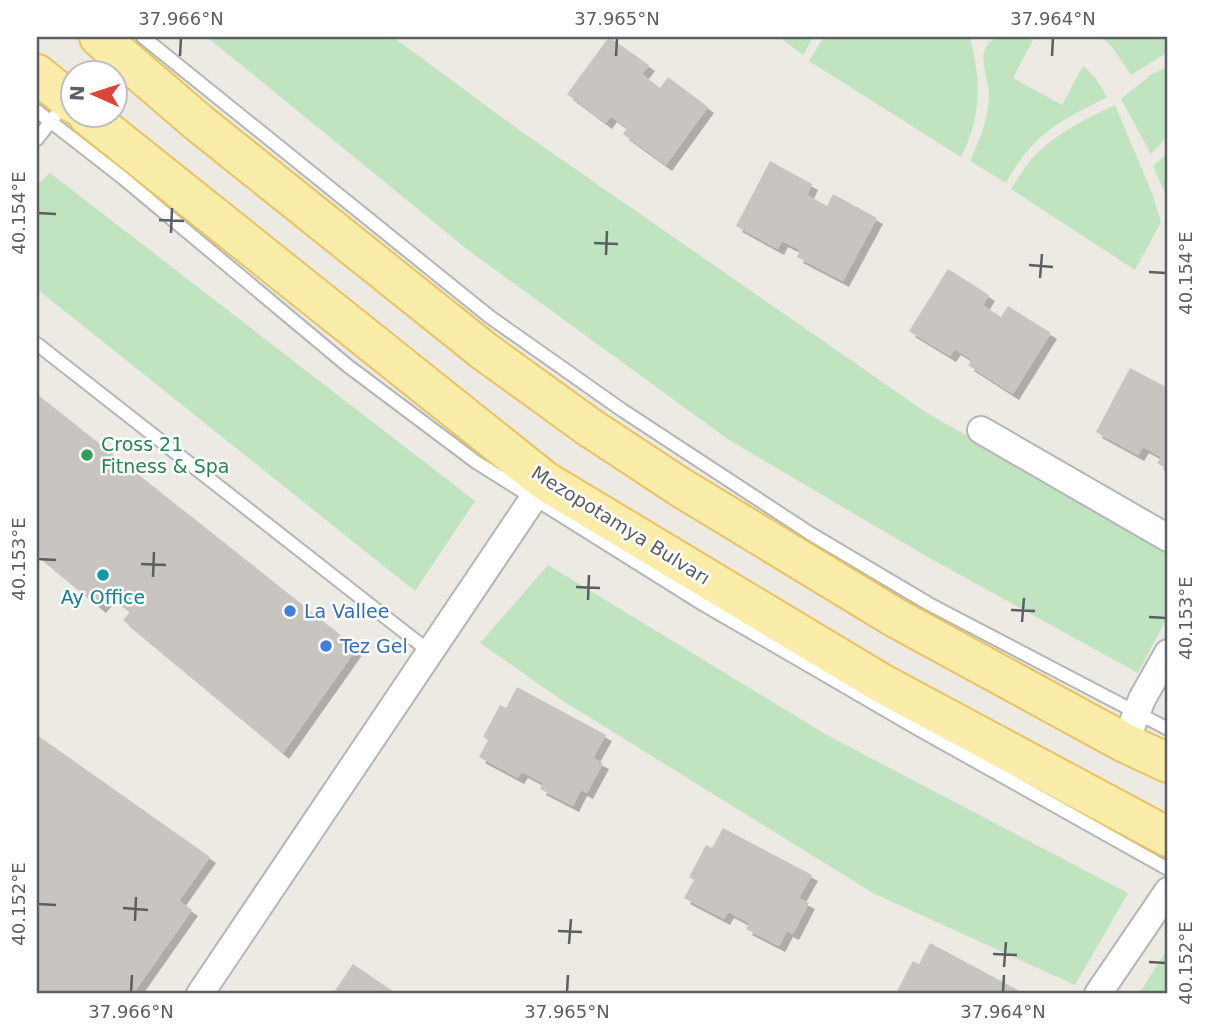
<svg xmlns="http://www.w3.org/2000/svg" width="1205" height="1031" viewBox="0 0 1205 1031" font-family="'DejaVu Sans',sans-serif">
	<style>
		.green { fill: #c0e3c0 }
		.building { fill: #c8c5c0; filter: url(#shadow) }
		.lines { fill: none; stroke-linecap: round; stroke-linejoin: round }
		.lane-casing { stroke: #b3b5b9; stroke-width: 16 }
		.street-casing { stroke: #b3b5b9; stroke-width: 30 }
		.primary-casing { stroke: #e8c35f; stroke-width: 42 }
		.lane { stroke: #fff; stroke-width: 12 }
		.street { stroke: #fff; stroke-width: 26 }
		.primary { stroke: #faedaa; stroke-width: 38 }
		.ticks { fill: none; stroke: #5b5e62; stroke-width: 2.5 }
		.leisure-dot { fill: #2e9e5b; stroke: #fff; stroke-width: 2.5 }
		.culture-dot { fill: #0f9aa8; stroke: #fff; stroke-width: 2.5 }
		.shop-dot { fill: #3f7fe0; stroke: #fff; stroke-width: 2.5 }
		.labels { text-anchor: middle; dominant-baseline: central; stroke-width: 5; stroke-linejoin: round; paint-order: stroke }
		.leisure-label { font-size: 19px; fill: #27864d; stroke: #fff; text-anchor: start }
		.street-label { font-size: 19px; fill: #5b5e62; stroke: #fff }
		.culture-label { font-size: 19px; fill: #0d838f; stroke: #fff }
		.shop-label { font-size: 19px; fill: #366cbe; stroke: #fff; text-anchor: start }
		.neatline { fill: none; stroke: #5b5e62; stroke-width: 2.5 }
		.ticks-label { font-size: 18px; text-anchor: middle; fill: #5b5e62 }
	</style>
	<defs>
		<filter id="shadow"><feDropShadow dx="6" dy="6" stdDeviation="0" flood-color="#0004"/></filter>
	</defs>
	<rect width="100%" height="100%" fill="#eceae2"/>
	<g class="green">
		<polygon points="207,37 393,37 522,132 927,413 1168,551 1168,616 1138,673 926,556 729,440 468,250"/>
		<polygon points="779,37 813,37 803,55"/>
		<path d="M 824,37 L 970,37 C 981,81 982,115 961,157 L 809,61 Z"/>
		<path d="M 1002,37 L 1020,37 L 1033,40 L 1013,78 L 1062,105 L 1083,66 L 1095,77 L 1107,97 C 1059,122 1032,134 1006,183 L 970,161 C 980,138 989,118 989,92 C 988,79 980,61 985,49 C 988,41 995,38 1002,37 Z"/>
		<polygon points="1101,37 1168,37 1168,52 1131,75 1113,48"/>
		<polygon points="1168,67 1168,135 1151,154 1121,99 1152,74"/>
		<path d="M 1115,105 L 1152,193 L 1161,222 L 1135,270 L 1011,189 C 1017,180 1023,170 1029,162 C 1051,136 1085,119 1115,105 Z"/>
		<polygon points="1168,152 1168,200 1153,166"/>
		<polygon points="50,173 475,501 415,591 37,289 37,185"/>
		<polygon points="548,565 825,734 1128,893 1075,985 873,893 563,701 480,643"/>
		<polygon points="1168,948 1168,994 1139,994"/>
	</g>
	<g class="building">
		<polygon points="609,37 649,65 642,74 660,88 668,77 708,107 666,165 623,134 627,128 611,116 606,123 567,94"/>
		<polygon points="770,161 812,184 807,195 827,206 833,194 877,218 843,281 797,257 800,250 782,241 778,249 736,226"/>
		<polygon points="948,269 989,295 983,305 1001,317 1008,306 1051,333 1013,394 968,365 972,360 955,349 950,356 909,331"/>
		<polygon points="1130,368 1168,388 1168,469 1157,463 1161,457 1143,447 1138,455 1096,432"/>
		<polygon points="37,394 357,648 283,753 123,620 130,612 110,595 100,607 37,555"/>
		<polygon points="517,687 606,735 593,758 603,763 587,793 581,790 573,806 540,789 543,783 522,772 518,778 479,757 488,740 483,737 500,705 506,708"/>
		<polygon points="37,735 210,857 179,901 192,910 133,994 37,994"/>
		<polygon points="723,828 812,875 799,898 809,903 793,934 787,931 779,946 746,929 749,923 728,912 724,919 684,898 694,880 689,877 706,845 712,848"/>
		<polygon points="930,943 1018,990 1016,994 896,993 913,961 919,964"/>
		<polygon points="353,964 397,994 338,994 334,992"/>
	</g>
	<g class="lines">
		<defs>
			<g id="lane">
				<polyline points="143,37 490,317 622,410 811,534 929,604 1168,729"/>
				<polyline points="37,111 123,178 348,366 476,462 701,603 920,730 1168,869"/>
				<polyline points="37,139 55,116"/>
				<polyline points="37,344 430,652"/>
			</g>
			<g id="street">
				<polyline points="981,430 1168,538"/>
				<polyline points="1125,743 1142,699 1168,653"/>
				<polyline points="200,994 545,481"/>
				<polyline points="1098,994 1168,891"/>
			</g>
			<g id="primary">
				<polyline points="99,37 199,123 484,351 589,427 680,487 894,617 1125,743 1168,763"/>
				<polyline points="37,74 74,104"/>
				<polyline points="88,116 545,481 881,683 1168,837"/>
			</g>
		</defs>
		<use href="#lane" class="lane-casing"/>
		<use href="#street" class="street-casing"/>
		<use href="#primary" class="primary-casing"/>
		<use href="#lane" class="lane"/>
		<use href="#street" class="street"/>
		<use href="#primary" class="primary"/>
	</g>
	<path class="ticks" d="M 180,56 L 181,38M 616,56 L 617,38M 1052,56 L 1053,38M 38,213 L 56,214M 159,220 L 184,221M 171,233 L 172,208M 594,243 L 618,244M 606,255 L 607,231M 1029,265 L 1053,267M 1149,272 L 1166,273M 1040,278 L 1042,254M 38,559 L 56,560M 141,564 L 166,565M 153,577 L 154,552M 576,587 L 600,588M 588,600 L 589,575M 1011,610 L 1035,611M 1149,617 L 1166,618M 1022,622 L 1024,598M 38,904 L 56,905M 123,908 L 148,910M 135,921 L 136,897M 558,931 L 582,932M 569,944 L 571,919M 993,954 L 1017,955M 1149,962 L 1166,963M 1004,967 L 1006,942M 131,992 L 132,975M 567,992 L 568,975M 1003,992 L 1004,975"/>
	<circle class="leisure-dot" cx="87" cy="455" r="7"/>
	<circle class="culture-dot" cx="103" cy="575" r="7"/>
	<g class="shop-dot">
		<circle cx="290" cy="611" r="7"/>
		<circle cx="326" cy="646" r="7"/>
	</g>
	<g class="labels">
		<g class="leisure-label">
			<text x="101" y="444">Cross 21<tspan x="101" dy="22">Fitness &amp; Spa</tspan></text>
		</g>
		<g class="street-label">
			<text transform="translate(621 525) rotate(32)">Mezopotamya Bulvarı</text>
		</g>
		<g class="culture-label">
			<text x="103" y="597">Ay Office</text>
		</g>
		<g class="shop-label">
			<text x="304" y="611">La Vallee</text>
			<text x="340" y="646">Tez Gel</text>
		</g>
	</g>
	<rect width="1205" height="1031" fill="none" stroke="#ffffff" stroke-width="77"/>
	<g transform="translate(94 94) rotate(273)"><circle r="33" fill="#ffffff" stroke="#bdbfc0" stroke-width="2"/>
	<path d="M0-5L12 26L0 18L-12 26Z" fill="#de4437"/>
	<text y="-10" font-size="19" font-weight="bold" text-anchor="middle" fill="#5b5e62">N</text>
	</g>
	<rect x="38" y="38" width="1128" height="954" class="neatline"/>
	<g class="ticks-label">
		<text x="181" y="25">37.966°N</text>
		<text x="617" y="25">37.965°N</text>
		<text x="1053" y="25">37.964°N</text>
		<text transform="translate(19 213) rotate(-90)" y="6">40.154°E</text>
		<text transform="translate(1186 273) rotate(-90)" y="6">40.154°E</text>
		<text transform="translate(19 559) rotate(-90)" y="6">40.153°E</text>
		<text transform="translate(1186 618) rotate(-90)" y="6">40.153°E</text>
		<text transform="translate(19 904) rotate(-90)" y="6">40.152°E</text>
		<text transform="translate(1186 963) rotate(-90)" y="6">40.152°E</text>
		<text x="131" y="1018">37.966°N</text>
		<text x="567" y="1018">37.965°N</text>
		<text x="1003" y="1018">37.964°N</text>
	</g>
</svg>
